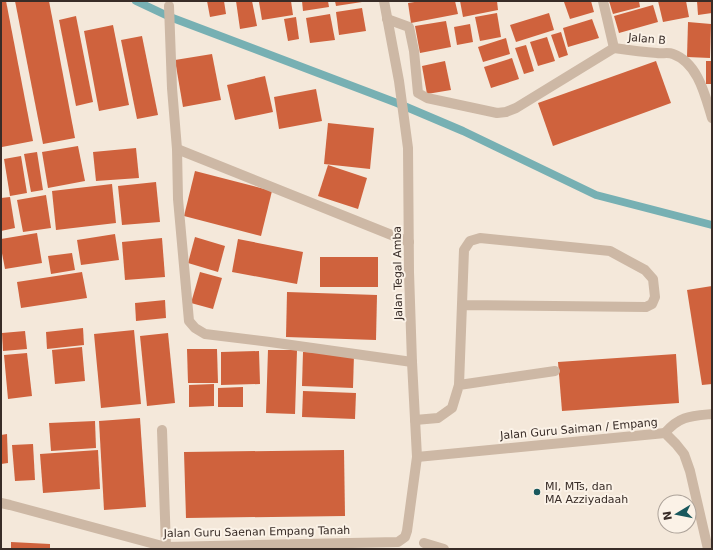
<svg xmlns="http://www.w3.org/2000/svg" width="713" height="550" viewBox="0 0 713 550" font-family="'DejaVu Sans',sans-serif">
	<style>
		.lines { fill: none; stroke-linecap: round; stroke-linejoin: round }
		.stream { stroke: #77b0b3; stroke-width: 8 }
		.building { fill: #cf623d }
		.minor { stroke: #cdb8a5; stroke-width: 10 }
		.poi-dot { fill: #19585d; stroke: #fbf2e7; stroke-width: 1.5 }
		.labels { text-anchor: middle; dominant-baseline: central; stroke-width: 4; stroke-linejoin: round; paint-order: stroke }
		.street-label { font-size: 11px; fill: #382c27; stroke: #fbf2e7 }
		.poi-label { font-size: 11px; fill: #382c27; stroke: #fbf2e7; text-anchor: start }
	</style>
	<rect width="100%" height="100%" fill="#f4e8da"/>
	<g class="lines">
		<polyline class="stream" points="136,1 170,17 397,103 463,131 596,195 712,225"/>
	</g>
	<g class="building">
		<polygon points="1,1 6,1 33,141 2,147 1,141"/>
		<polygon points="15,1 49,1 75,138 43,144"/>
		<polygon points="207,1 224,1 226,14 210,17"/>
		<polygon points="236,1 252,1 257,26 240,29"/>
		<polygon points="291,1 293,15 262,20 259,2"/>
		<polygon points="302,1 328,1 329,7 303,11"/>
		<polygon points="335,1 362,1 362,2 336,6"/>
		<polygon points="421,1 455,1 458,14 411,23 408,3"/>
		<polygon points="460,1 497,1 498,10 463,17"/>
		<polygon points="568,1 591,1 594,12 570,19 564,2"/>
		<polygon points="609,1 639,1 640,7 613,14"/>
		<polygon points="658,1 686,1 689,17 663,22"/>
		<polygon points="697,1 712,1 712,13 698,15"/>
		<polygon points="653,5 658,22 619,33 614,16"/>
		<polygon points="362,8 366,31 339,35 336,12"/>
		<polygon points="497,13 501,37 480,41 475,17"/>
		<polygon points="549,13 554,30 516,42 510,25"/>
		<polygon points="330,14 335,40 310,43 306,18"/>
		<polygon points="76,16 93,102 76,106 59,20"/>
		<polygon points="296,17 299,39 288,41 284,19"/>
		<polygon points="592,19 599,38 568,47 563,28"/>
		<polygon points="446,21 451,47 420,53 415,26"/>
		<polygon points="688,22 711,24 710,58 687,57"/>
		<polygon points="470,24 473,42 457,45 454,27"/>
		<polygon points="113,25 129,105 99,111 84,31"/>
		<polygon points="561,32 568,55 559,58 551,35"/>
		<polygon points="142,36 158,115 137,119 121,40"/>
		<polygon points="547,37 555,61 538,66 530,42"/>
		<polygon points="506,38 510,54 483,62 478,47"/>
		<polygon points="526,45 534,71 524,74 515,48"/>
		<polygon points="212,54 221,100 183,107 175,60"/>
		<polygon points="512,58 519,79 491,88 484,67"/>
		<polygon points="445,61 451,90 427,94 422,66"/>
		<polygon points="656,61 671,103 553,146 538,103"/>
		<rect x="706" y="61" width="6" height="23"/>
		<polygon points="265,76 273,112 235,120 227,85"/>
		<polygon points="316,89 322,121 279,129 274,97"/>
		<polygon points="328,123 374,128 370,169 324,164"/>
		<polygon points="78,146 85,181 48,188 42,152"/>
		<polygon points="136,148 139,178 96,181 93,152"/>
		<polygon points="37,152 43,190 31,192 24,154"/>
		<polygon points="21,156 27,193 10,196 4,159"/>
		<polygon points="328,165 367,178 358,209 318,196"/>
		<polygon points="195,171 272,191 261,236 184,216"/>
		<polygon points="156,182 160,222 122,225 118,186"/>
		<polygon points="112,184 116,223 56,230 52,191"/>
		<polygon points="46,195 51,228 23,232 17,200"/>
		<polygon points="10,197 15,228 1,231 1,198"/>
		<polygon points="37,233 42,263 5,269 1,248 1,239"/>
		<polygon points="115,234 119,260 81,265 77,240"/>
		<polygon points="195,237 225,246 218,272 188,263"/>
		<polygon points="162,238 165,277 125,280 122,242"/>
		<polygon points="238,239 303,252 297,284 232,272"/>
		<polygon points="72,253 75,270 51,274 48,256"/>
		<rect x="320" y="257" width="58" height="30"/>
		<polygon points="82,272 87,298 21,308 17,282"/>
		<polygon points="200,272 222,278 213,309 191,303"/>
		<polygon points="712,286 712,384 702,385 687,290"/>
		<polygon points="287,292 377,295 376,340 286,337"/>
		<polygon points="165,300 166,318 136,321 135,303"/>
		<polygon points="83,328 84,345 47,349 46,332"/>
		<polygon points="134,330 141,404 101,408 94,334"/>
		<polygon points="25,331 27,349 3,351 2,333"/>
		<polygon points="168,333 175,403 147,406 140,336"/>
		<polygon points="82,347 85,381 55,384 52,350"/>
		<polygon points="187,349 217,349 218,383 188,383"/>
		<polygon points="268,350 297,350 295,414 266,413"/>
		<polygon points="259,351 260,384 221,385 221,352"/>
		<polygon points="303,352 354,354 353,388 302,386"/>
		<polygon points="27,353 32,396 8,399 4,355"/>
		<polygon points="676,354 679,403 562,411 558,362"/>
		<polygon points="214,384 214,406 189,407 189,385"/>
		<polygon points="243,387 243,407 218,407 218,388"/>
		<polygon points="303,391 356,393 355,419 302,417"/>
		<polygon points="140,418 146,507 104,510 99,421"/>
		<polygon points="95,421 96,448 51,451 49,423"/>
		<polygon points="7,434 8,463 1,464 1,435"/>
		<polygon points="33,444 35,480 15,481 12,445"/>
		<polygon points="98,450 100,489 43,493 40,454"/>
		<polygon points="344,450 345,516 186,518 184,452"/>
		<polygon points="11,542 50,544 50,549 11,549"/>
	</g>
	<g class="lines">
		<g class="minor">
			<path d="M 603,1 L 614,48 C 628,50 643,52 657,53 C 662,54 668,52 673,54 C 698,63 705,95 712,118"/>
			<polyline points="169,6 172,88 177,149 178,199 189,321 195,328 205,334 270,342 412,362"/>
			<polyline points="387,19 409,27 414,51 418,93 427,98 497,113 506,112 516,108 614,48"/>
			<polyline points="177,149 409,242"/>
			<polyline points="459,385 464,250 470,241 480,238 610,251 645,270 653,279 655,297 652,304 646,307 463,305"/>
			<polyline points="415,420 438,418 452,408 459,385 555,371"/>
			<polyline points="162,430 166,547"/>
			<path d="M 665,433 C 679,416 691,416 712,414"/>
			<polyline points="417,457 665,433 676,444 684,454 690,471 708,549"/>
			<polyline points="1,503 10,505 166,547 398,542 405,537 407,531 417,457 412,362 409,272 408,148 399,81 384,1"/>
			<polyline points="424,543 444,549"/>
		</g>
	</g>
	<circle class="poi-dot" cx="537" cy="492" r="4"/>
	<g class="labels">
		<g class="street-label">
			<text transform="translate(647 39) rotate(5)">Jalan B</text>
			<text transform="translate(398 273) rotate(-91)">Jalan Tegal Amba</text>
			<text transform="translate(579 429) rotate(-5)">Jalan Guru Saiman / Empang</text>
			<text transform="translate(257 532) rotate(-1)">Jalan Guru Saenan Empang Tanah</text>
		</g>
		<g class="poi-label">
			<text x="545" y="486">MI, MTs, dan<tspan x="545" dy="13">MA Azziyadaah</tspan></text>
		</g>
	</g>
	<rect width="713" height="550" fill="none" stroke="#382c27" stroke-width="4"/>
	<g transform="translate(677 514) rotate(260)"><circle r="19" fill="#fbf2e7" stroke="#ada39a"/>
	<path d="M0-3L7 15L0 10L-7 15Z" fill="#19585d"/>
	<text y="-6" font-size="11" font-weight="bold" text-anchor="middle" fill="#382c27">N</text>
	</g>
</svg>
